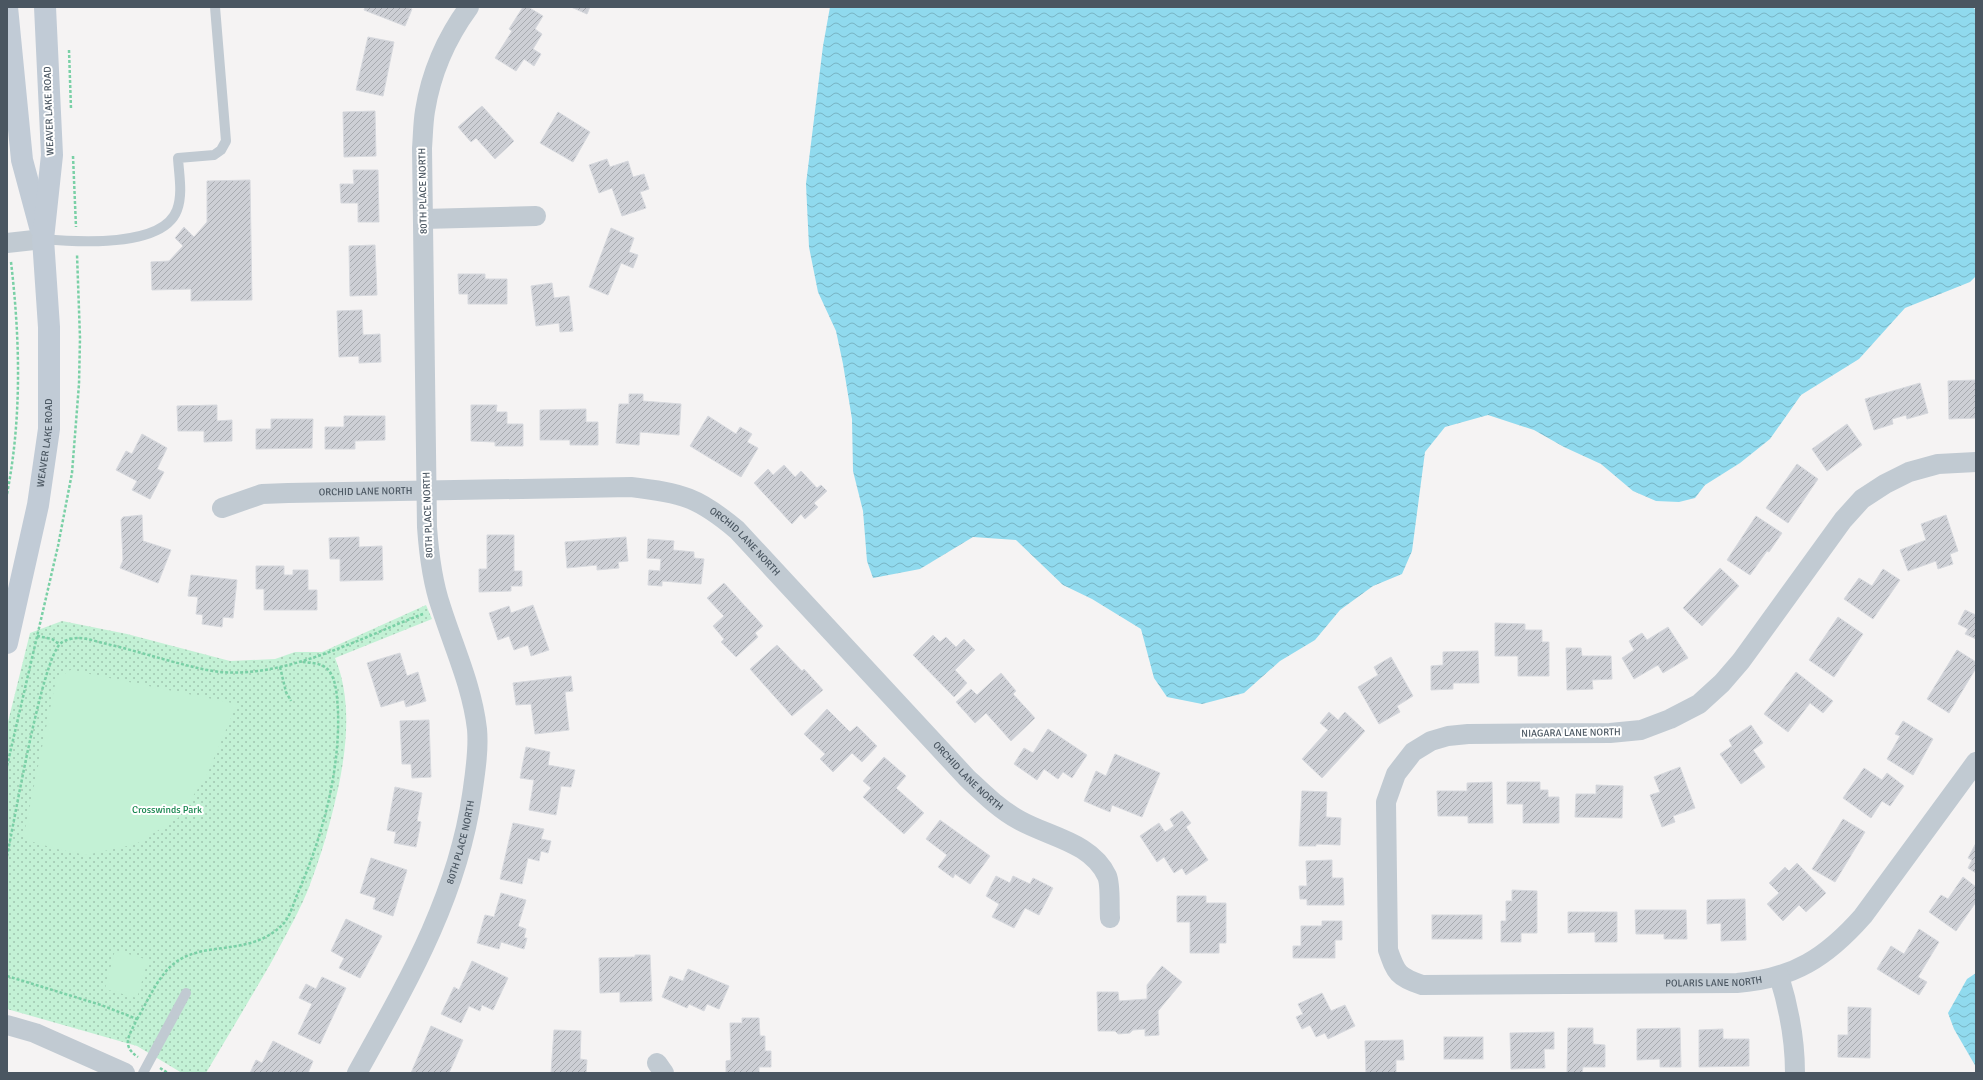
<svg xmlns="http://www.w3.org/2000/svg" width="1983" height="1080" viewBox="0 0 1983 1080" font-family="Signika,sans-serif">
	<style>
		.park { fill: url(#park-dots) }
		.garden { fill: #c3f1d5 }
		.water { fill: url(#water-waves) }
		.building { fill: url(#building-hatch); stroke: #d7d9de }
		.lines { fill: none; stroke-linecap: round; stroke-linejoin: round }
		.path { stroke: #7ad0a6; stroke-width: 2.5; stroke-dasharray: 3 2; stroke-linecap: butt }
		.lane { stroke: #c1cad2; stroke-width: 10 }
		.street { stroke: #c1cad2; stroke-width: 20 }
		.secondary { stroke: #c1cbd6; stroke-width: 22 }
		.labels { text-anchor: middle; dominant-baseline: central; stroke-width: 4; stroke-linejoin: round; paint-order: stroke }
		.street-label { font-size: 10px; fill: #4a5661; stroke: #fff }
		.park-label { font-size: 10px; fill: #17864f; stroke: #fff }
	</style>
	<defs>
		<pattern id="park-dots" width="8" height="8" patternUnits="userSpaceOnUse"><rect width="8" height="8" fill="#c3f1d5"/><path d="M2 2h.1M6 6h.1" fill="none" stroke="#a0c6b0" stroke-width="1.8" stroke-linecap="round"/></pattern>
		<pattern id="water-waves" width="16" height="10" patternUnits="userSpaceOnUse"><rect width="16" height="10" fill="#90daee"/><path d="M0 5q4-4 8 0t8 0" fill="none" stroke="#78b4c4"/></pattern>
		<pattern id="building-hatch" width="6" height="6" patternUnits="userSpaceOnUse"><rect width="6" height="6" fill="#cdcfd5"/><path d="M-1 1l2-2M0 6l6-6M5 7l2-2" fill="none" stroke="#a8abb0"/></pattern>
	</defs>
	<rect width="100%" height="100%" fill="#f5f3f3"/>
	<path class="park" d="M 426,605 L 432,619 L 335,658 C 352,699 347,747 338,789 C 331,820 323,850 312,879 C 302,908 286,934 272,961 C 250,999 228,1036 206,1073 L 182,1073 L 137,1046 L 7,1009 L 7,726 L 30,633 L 62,621 L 127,634 L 230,661 L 275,659 L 295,652 L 322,652 Z"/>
	<g class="garden">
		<polygon points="70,670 237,704 206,777 178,818 136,844 86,855 57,849 23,839 56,680"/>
		<polygon points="115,950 148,960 137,998 105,989"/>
	</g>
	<g class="water">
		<polygon points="830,7 1972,7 1976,10 1976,276 1970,282 1905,308 1859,359 1801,395 1770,439 1740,463 1705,485 1695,498 1679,502 1656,501 1633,491 1601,464 1564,447 1534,430 1488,415 1445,427 1425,452 1412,551 1402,574 1373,586 1340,610 1315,640 1280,661 1244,693 1202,704 1167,697 1154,678 1141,629 1092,599 1063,585 1016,540 973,537 920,569 873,578 867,561 863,511 853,471 852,419 843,364 836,331 818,292 809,247 806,184 823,46"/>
		<polygon points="1976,973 1976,1067 1954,1029 1948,1013 1967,979"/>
	</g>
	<g class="building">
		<polygon points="365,7 406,7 412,9 405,26 364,10"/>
		<polygon points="523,7 528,7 543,16 535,29 542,34 533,49 541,54 534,66 524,59 516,71 495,58 512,31 509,29"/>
		<polygon points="571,7 590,7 587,14"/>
		<polygon points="368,37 394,42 383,96 356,90"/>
		<polygon points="482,106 514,141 495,159 476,138 471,142 458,127"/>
		<polygon points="375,111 376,156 344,157 343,112"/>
		<polygon points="558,112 590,132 573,162 540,143"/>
		<polygon points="607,159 610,167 628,161 633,177 644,174 649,189 640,192 646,208 622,216 612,188 599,193 589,165"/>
		<polygon points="353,170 378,170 379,222 358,222 358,203 341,203 340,184 354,184"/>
		<polygon points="250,180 252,300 191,301 191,289 152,290 151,262 169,261 183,246 175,238 184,227 194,237 207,222 207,181"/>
		<polygon points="611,228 634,238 629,252 638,255 633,268 621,263 608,295 589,287"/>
		<polygon points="375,245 377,295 350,296 349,246"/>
		<polygon points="458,274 485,274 485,279 507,279 507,304 468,304 468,294 459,294"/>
		<polygon points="552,283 554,298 569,296 573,331 560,332 559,323 536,326 531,286"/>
		<polygon points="362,310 363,335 380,334 381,362 359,363 359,356 339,357 337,311"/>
		<polygon points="1976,380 1976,418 1949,419 1948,381"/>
		<polygon points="1920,383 1928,413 1907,419 1906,415 1892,419 1893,424 1874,430 1865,399"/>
		<polygon points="629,394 643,394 643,401 681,404 679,435 640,432 639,445 616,443 619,404 629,404"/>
		<polygon points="217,405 217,421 232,420 232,441 204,442 204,431 178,431 177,406"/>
		<polygon points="471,405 497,405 496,412 507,412 507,424 523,424 523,446 495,446 495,442 471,441"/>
		<polygon points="586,409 586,422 598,422 598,445 570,445 570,440 540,440 540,410"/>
		<polygon points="344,416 385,416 385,440 355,441 355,449 325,449 325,427 344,427"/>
		<polygon points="708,416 736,434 740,427 752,434 747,442 758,448 741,477 690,446"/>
		<polygon points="271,419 313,419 312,448 256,449 256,429 271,429"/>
		<polygon points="1847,424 1862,445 1827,471 1812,449"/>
		<polygon points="142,434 167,448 157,469 164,472 150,499 132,490 137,481 116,470 126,451 132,454"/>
		<polygon points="1797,464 1818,479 1788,523 1766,508"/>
		<polygon points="784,465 795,477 801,471 817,488 821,485 827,491 814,503 818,507 805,519 801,514 792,524 754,483 768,469 773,475"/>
		<polygon points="142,515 143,541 171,550 158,583 120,568 123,560 121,520 123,517"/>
		<polygon points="1946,515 1958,551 1950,554 1953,564 1938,569 1936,561 1908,571 1900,550 1926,540 1921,524"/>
		<polygon points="1756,516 1782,533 1769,552 1767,551 1750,575 1727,560"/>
		<polygon points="487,535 514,535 514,571 522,571 522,586 511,586 511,591 479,592 479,569 487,569"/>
		<polygon points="359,537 359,547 382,546 383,580 340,581 340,559 330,559 329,538"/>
		<polygon points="626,537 628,561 618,562 619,568 597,570 597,565 567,568 565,542"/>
		<polygon points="648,539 674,541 673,550 694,552 694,558 704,559 701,584 662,581 662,586 648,585 649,570 660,571 661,559 647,558"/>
		<polygon points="256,566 284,566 284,575 293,575 293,570 308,570 308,590 317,590 317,610 264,610 264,589 256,589"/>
		<polygon points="1720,568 1739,586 1702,626 1683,608"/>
		<polygon points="1883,569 1900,580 1873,619 1844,599 1859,578 1872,586"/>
		<polygon points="191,575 237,580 233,618 223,617 222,627 202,624 203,615 196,614 198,597 188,596"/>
		<polygon points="724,583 763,626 755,633 758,637 736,657 721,642 724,639 713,626 724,616 707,598"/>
		<polygon points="533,605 549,650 531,656 528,645 514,650 509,636 498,640 489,613 509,606 511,613"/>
		<polygon points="1965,610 1976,615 1976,639 1965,634 1968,629 1958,624"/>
		<polygon points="1838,617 1863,634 1834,677 1809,660"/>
		<polygon points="1495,623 1525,624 1525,630 1542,630 1542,642 1549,642 1549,676 1518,676 1518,656 1495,656"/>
		<polygon points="1668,627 1688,658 1663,673 1658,665 1634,679 1622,658 1634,650 1629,641 1642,633 1647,640"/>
		<polygon points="933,635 940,642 946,637 956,647 964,639 975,650 955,670 967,683 954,697 913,655"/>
		<polygon points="777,645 802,671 804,669 823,690 792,716 750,669"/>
		<polygon points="1566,648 1581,648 1582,656 1611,656 1612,679 1592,680 1593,689 1567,690"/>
		<polygon points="1957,650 1976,662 1976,668 1949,713 1927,699"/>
		<polygon points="1478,651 1479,683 1453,683 1453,689 1431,690 1431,666 1443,665 1443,652"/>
		<polygon points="400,653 407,676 418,672 426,701 406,707 404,700 381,707 367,663"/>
		<polygon points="1391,657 1413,696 1397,706 1400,712 1379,724 1358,687 1378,675 1374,667"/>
		<polygon points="1796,672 1833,701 1823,713 1810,703 1788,732 1764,714"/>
		<polygon points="1001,673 1016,691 1013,694 1035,718 1011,741 986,713 975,723 956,702 971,689 977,695"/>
		<polygon points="571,676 573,691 565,692 569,730 535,734 531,704 516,705 513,683"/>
		<polygon points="827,709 850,732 857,726 877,746 862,762 852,753 833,772 820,759 825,754 804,734"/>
		<polygon points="1329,712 1338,720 1345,712 1365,731 1322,778 1302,759 1328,730 1320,723"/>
		<polygon points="429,720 431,777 412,778 411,764 402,764 400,721"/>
		<polygon points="1903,721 1933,739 1913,775 1887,759 1900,736 1895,734"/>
		<polygon points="1751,725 1763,743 1753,750 1765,767 1741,784 1720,754 1732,746 1729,740"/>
		<polygon points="1048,729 1087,755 1072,778 1063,772 1058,779 1044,769 1037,780 1014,764 1024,748 1033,753"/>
		<polygon points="526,747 550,752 548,765 575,770 571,787 561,786 556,815 529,810 534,780 520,778"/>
		<polygon points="1115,754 1160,773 1142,817 1112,805 1110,812 1084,801 1096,771 1106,776"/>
		<polygon points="884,757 906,776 896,788 924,813 904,834 863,797 871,788 863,781"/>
		<polygon points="1680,767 1695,808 1673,816 1675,822 1662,827 1650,795 1660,792 1654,777"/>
		<polygon points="1864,768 1882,780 1887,773 1904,786 1890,806 1882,801 1871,818 1843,798"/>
		<polygon points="1492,782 1493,823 1468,823 1468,816 1438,816 1437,791 1467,791 1467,783"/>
		<polygon points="1507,782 1540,782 1540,790 1548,790 1548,797 1559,797 1559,823 1523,823 1523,804 1507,804"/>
		<polygon points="1596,785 1623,786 1622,818 1575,817 1576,794 1596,794"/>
		<polygon points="395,787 422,793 417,821 421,822 416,847 394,843 396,832 387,830"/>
		<polygon points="1302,791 1327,792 1326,817 1341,818 1340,845 1316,844 1316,846 1299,846"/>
		<polygon points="1182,811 1191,823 1186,827 1208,860 1186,875 1182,868 1174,873 1164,857 1157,862 1140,836 1159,823 1165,832 1174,826 1170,819"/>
		<polygon points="1843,819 1865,832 1835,882 1812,869"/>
		<polygon points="940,820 990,856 970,884 955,874 953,878 938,867 947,855 926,839"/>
		<polygon points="513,823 544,829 541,839 551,841 548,853 541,851 539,861 528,858 522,884 500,879"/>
		<polygon points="1976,843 1976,873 1968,868 1972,860 1968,858"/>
		<polygon points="371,858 407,870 393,916 373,909 376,898 360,893"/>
		<polygon points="1332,860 1332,878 1343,878 1344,905 1307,905 1307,899 1300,899 1299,886 1307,886 1306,861"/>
		<polygon points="1797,863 1826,893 1806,912 1799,905 1783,921 1767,904 1779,893 1769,883 1785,867 1789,871"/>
		<polygon points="996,876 1010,883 1013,876 1030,884 1033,878 1053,888 1039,915 1025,908 1014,928 992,917 999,904 986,896"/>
		<polygon points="1963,877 1976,887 1976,902 1956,931 1929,912 1941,895 1948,899"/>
		<polygon points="1512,890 1537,891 1537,933 1521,933 1521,942 1501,942 1501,921 1506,921 1506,901 1512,901"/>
		<polygon points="501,893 526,900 518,926 526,929 524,938 527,938 524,949 501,942 499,949 477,943 485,915 494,917"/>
		<polygon points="1177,896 1206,896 1206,903 1226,903 1226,943 1219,943 1219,953 1190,953 1190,922 1177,922"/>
		<polygon points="1745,899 1746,940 1721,941 1721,923 1707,924 1707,900"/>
		<polygon points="1635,910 1686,910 1687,939 1664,939 1664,934 1636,934"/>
		<polygon points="1568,912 1617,912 1617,942 1595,942 1595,932 1568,933"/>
		<rect x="1432" y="915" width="50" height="24"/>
		<polygon points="346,919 382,936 360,978 339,968 344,958 331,951"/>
		<polygon points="1322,921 1342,921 1342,940 1335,940 1335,958 1293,958 1293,946 1301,946 1301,926 1322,926"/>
		<polygon points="1919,929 1939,942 1918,977 1927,982 1919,995 1877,969 1891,946 1904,954"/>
		<polygon points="635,955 650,955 652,1001 620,1002 620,992 600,993 599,958 635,957"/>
		<polygon points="472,961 508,978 493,1010 482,1005 480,1011 469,1006 461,1023 441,1014 454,987 459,990"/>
		<polygon points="1162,966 1182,982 1158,1011 1159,1035 1145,1036 1145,1029 1133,1030 1130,1033 1118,1034 1115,1031 1098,1031 1097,992 1118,992 1119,1001 1147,999 1147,985"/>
		<polygon points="688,969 729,986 719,1009 707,1004 704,1011 689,1004 687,1008 662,997 670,976 683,981"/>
		<polygon points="322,977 346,988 320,1044 298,1034 312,1004 299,998 306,984 316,989"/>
		<polygon points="1322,993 1331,1011 1345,1005 1355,1026 1328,1039 1325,1033 1316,1037 1310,1025 1302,1029 1296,1017 1303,1014 1298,1004"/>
		<polygon points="1848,1007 1871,1008 1870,1058 1838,1057 1838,1035 1848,1035"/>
		<polygon points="742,1018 759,1018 760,1036 765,1036 765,1051 771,1051 771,1067 759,1067 759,1073 726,1073 726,1061 731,1060 730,1023 742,1023"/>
		<polygon points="431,1026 463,1040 449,1073 411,1073"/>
		<polygon points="1568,1028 1593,1028 1593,1044 1605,1045 1605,1067 1583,1067 1582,1073 1567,1073"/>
		<polygon points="1680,1028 1681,1067 1660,1067 1660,1059 1637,1060 1637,1029"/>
		<polygon points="1723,1029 1723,1039 1749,1039 1749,1066 1699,1067 1699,1030"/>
		<polygon points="554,1030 581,1031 580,1059 587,1060 586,1073 551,1073"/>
		<polygon points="1554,1032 1554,1049 1544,1049 1545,1068 1511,1069 1510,1033"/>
		<rect x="1444" y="1037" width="39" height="22"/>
		<polygon points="1403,1040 1404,1060 1396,1060 1396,1073 1366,1073 1365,1041"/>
		<polygon points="273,1041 313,1061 308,1073 250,1073 256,1060 262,1063"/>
	</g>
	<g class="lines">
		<g class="path">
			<polyline points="69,50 71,109"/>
			<polyline points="73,156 76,227"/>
			<path d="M 7,494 C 22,417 20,339 11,262"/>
			<polyline points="37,636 52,639 59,644"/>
			<polyline points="280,667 286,692 291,701"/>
			<polyline points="7,766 58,546 72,473 79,384 80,338 77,254"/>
			<path d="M 7,856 C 14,823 42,658 61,643 C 65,640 73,638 78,638 C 87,638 98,642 107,644 C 141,652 173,663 207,670 C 277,684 359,638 423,614"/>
			<path d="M 7,976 L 101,1005 L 137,1019 C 130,1035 120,1045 138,1057"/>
			<path d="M 137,1019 C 148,1001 158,975 176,962 C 205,941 248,956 280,927 C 289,920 293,905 297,895 C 322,838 340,773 338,711 C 337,699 337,683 330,672 C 324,663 313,663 303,662"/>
			<polyline points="160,1068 168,1073"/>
		</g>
		<g class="lane">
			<path d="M 43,239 C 76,242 163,248 177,210 C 183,194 179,175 178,158 L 214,155 L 221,150 L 226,141 L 215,7"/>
			<polyline points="143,1073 186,993"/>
		</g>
		<g class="street">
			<polyline points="423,219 536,216"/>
			<polyline points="7,243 43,239"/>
			<path id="s1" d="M 1976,462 L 1938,464 L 1909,472 L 1885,484 L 1862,499 L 1843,520 L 1741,661 L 1722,683 L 1699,704 L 1670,719 L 1641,730 L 1610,733 L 1468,734 L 1448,736 L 1431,741 L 1413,752 L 1396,774 L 1386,802 L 1388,950 C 1396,973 1398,977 1422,985 L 1737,983 C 1793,979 1827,957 1863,916 L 1976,762"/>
			<path id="s2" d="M 222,508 L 262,494 L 288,493 L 631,487 C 682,493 698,497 737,530 L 967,778 C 983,793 999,809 1019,820 C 1049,837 1091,842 1107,876 C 1111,885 1109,907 1110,918"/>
			<path d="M 1779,976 C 1789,1008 1795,1040 1795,1073"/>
			<polyline points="7,1025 35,1033 125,1073"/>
			<polyline points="657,1063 664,1073"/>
			<path id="s3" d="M 357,1073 C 407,983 457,898 472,795 C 475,774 479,750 477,729 C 472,686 454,648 441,607 C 432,581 429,555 427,527 L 422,148 C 423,136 423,123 425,111 C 431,73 447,37 469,7"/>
		</g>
		<g class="secondary">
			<polyline points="7,7 22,160 40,227"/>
			<path id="s4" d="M 7,643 L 38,505 L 49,429 L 49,327 L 43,239 L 52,155 L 45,7"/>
		</g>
	</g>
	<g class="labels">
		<g class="street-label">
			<text transform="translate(49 111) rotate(-92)">WEAVER LAKE ROAD</text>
			<text transform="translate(423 191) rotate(-91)">80TH PLACE NORTH</text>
			<text stroke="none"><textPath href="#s4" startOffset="204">WEAVER LAKE ROAD</textPath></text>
			<text stroke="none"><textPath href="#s2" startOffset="146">ORCHID LANE NORTH</textPath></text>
			<text transform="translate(428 515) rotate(-92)">80TH PLACE NORTH</text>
			<text stroke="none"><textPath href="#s2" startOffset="542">ORCHID LANE NORTH</textPath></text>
			<text transform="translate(1571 733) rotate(-1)">NIAGARA LANE NORTH</text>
			<text stroke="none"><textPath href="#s2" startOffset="866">ORCHID LANE NORTH</textPath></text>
			<text stroke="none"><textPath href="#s3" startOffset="254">80TH PLACE NORTH</textPath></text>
			<text stroke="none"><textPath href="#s1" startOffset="1230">POLARIS LANE NORTH</textPath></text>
		</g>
		<g class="park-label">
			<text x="167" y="810">Crosswinds Park</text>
		</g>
	</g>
	<rect width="1983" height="1080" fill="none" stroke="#4a5661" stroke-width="16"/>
</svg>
